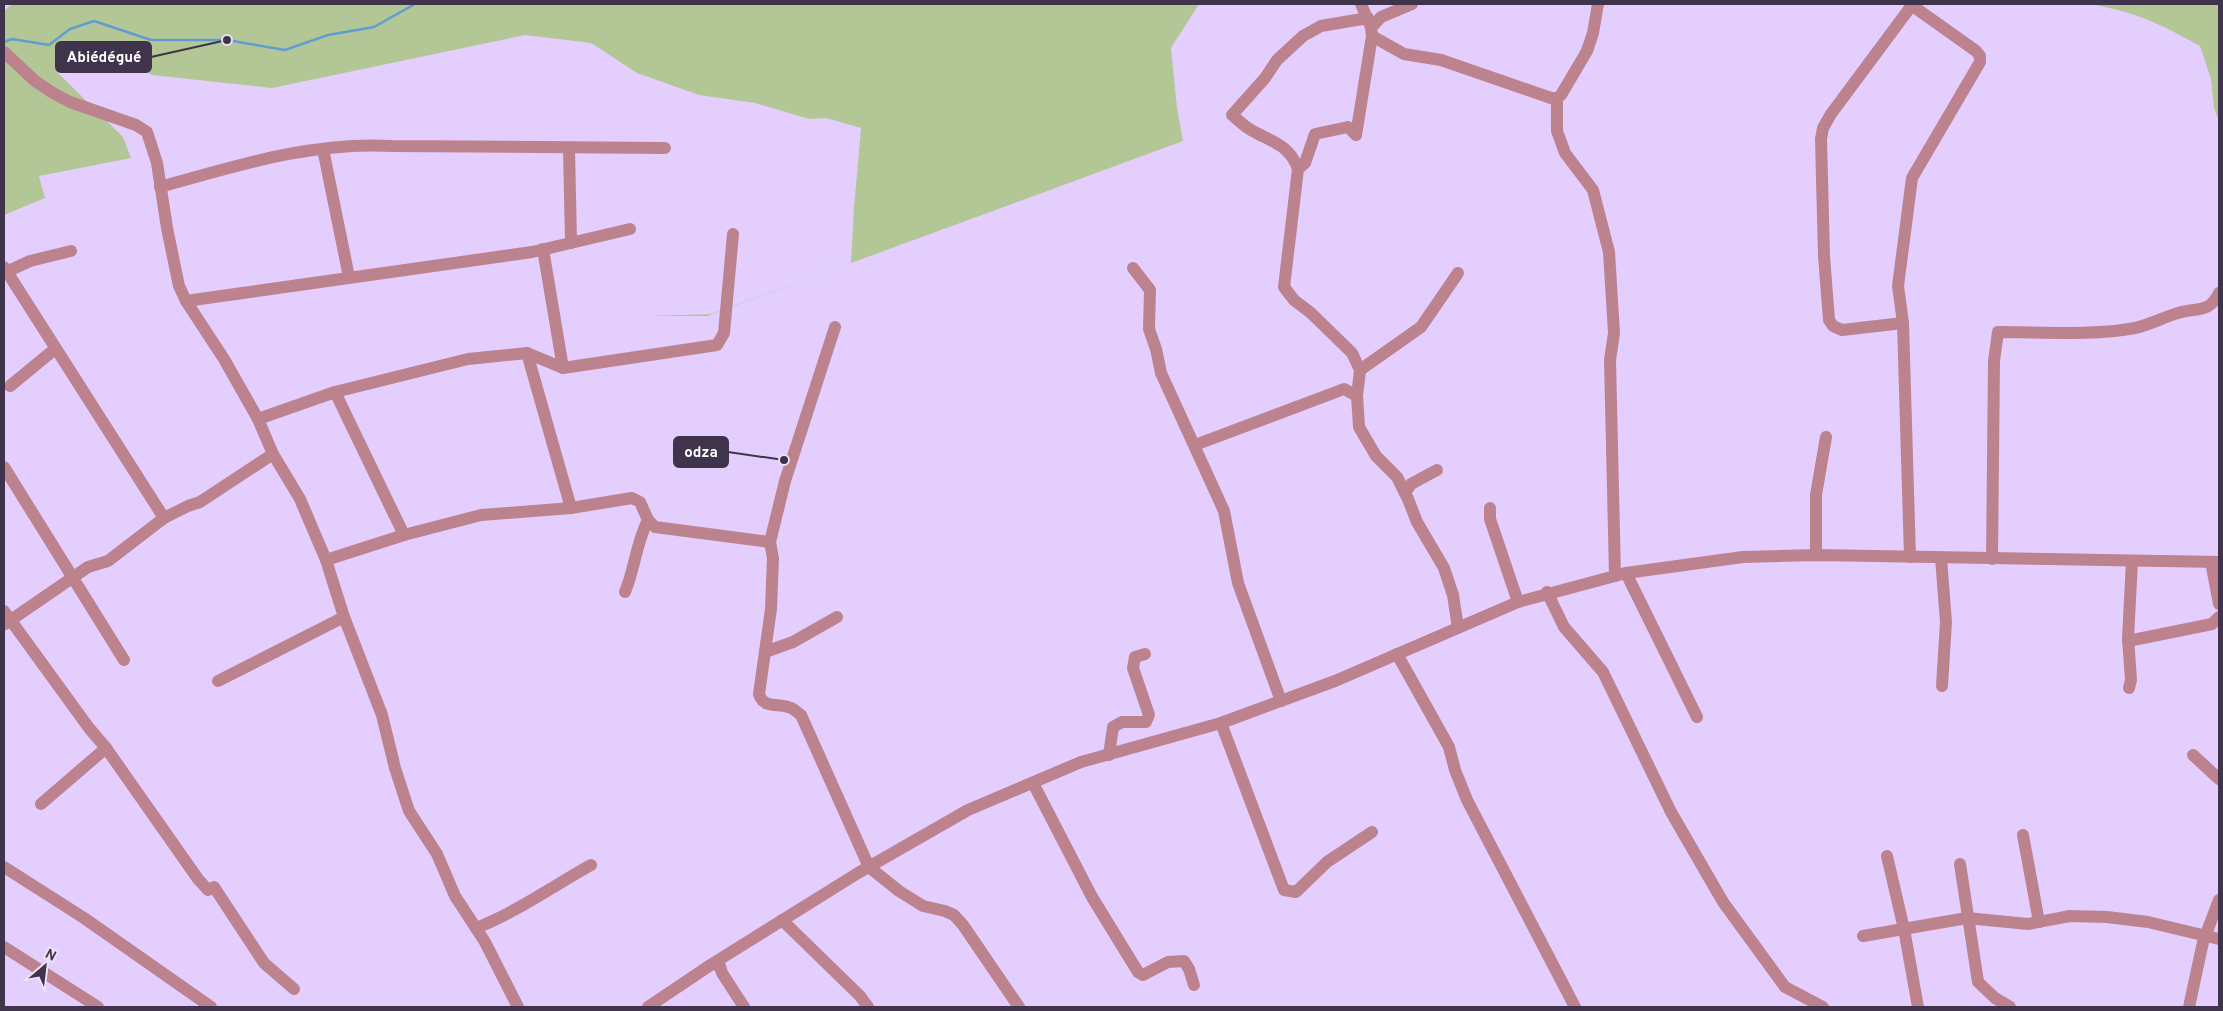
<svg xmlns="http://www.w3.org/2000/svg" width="2223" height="1011" viewBox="0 0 2223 1011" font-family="Overpass,sans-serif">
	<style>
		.green { fill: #b2c795 }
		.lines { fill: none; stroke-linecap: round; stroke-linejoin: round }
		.stream { stroke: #629dd0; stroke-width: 2.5 }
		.minor { stroke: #bc838f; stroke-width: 12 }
		.leader { fill: none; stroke: #3f344b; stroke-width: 2 }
		.callout-dot { fill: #3f344b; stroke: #ece1f9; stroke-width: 2 }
		.callout { fill: #3f344b; stroke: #3f344b; stroke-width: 2 }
		.callout-label { font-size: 15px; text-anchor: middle; font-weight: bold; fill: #fff }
	</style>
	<rect width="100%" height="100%" fill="#e4cefe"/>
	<g class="green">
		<polygon points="12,4 1199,4 1171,48 1177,108 1183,141 707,316 651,316 711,314 851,263 854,207 861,128 826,118 809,119 755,103 699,95 637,73 591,43 525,35 272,88 152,75 107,50 56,71 123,137 131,158 39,176 45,198 4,215 4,11"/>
		<path d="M 2090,4 L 2219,4 L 2219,121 L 2214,108 L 2211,79 L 2200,46 C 2161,24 2135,12 2090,4 Z"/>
	</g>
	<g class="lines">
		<polyline class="stream" points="4,42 12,39 49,45 70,29 94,21 151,40 227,40 285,50 328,35 374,27 415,4"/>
		<g class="minor">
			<polyline points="1361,4 1370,25"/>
			<polyline points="1372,36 1404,54 1441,60 1551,98 1557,98 1561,95 1587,51 1593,33 1598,4"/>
			<polyline points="4,52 35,81 53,93 70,102 136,125 147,132 157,163 167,228 179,286 186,301 224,359 258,419 273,454 300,499 326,560 344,617 382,715 395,768 409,811 437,854 455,896 485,942 518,1007"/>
			<polyline points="1557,98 1557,131 1565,153 1593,190 1609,252 1614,333 1610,360 1615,576"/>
			<polyline points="1356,135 1348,127 1315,134 1305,163 1298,169 1284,287 1294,300 1311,313 1352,353 1360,370 1357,396 1359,427 1376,456 1397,477 1408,499 1417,522 1444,568 1453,595 1458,628"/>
			<polyline points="1356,135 1372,36 1371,28 1381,17 1412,4"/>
			<polyline points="569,148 571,243"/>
			<polyline points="323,149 349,277"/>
			<path d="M 1298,169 C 1290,145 1272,142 1251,130 C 1244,126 1238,120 1232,115 L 1265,78 L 1277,60 L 1303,36 L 1321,26 L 1368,18"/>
			<path d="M 160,187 C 236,166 313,141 392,146 L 665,148"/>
			<polyline points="543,249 563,368"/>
			<polyline points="4,267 164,518 188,506 200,502 273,454"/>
			<polyline points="1133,268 1150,290 1149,329 1156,349 1161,373 1224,511 1238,583 1281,701"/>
			<polyline points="4,273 30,261 71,251"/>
			<polyline points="186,301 532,252 630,229"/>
			<polyline points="1903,323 1842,330 1833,326 1829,320 1824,256 1821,139 1823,128 1831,114 1912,5"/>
			<path d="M 835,327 L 785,481 L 770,542 L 773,558 L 771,609 L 759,694 C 764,710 779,702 791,708 C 794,709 798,713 801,715 L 869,867 L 899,891 L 923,906 L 945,911 L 954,915 L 963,925 L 1019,1007"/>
			<polyline points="527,353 571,508"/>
			<polyline points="1360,370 1421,327 1458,273"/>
			<polyline points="10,386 55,349"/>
			<polyline points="335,392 404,535"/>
			<polyline points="258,419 335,392 468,359 527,353 563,368 717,345 724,333 733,234"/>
			<polyline points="1195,445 1344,389 1357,396"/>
			<polyline points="4,467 124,660"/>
			<polyline points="1405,493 1411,484 1437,470"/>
			<polyline points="1490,508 1490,519 1518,602"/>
			<polyline points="1816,555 1816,495 1826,437"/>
			<polyline points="1910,557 1903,323 1898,286 1912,178 1980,62 1980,56 1976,51 1910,4"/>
			<polyline points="1941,558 1946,622 1942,686"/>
			<path d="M 1992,559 L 1994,361 L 1998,332 C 2039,332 2095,336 2135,328 C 2149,325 2164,317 2178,313 C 2197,307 2209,314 2219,293"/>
			<polyline points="326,560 404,535 481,515 571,508 632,498 640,502 648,520 655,527 770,542"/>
			<polyline points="2211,562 2219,604"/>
			<polyline points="1626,573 1697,717"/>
			<path d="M 625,592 C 635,568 636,543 648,520"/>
			<polyline points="1547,592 1564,627 1603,672 1671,812 1723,902 1785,987 1823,1007"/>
			<polyline points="4,611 89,728 106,748 198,879 208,890 214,887 264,963 294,989"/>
			<polyline points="5,624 88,567 108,561 164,518"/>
			<polyline points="2128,641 2212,624 2219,617"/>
			<polyline points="765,652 793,642 837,617"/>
			<polyline points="1397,654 1449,747 1455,770 1467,800 1575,1007"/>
			<polyline points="218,681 344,617"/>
			<polyline points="2129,688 2131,680 2128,638 2132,561"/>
			<polyline points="1221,723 1284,890 1296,892 1327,862 1372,832"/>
			<polyline points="1109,755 1113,727 1122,722 1146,722 1149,715 1133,668 1135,657 1145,654"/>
			<polyline points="2193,755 2219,779"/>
			<polyline points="1033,783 1092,897 1138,972 1143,975 1168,962 1184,961 1189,969 1194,985"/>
			<polyline points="41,804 106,748"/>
			<polyline points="2023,835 2039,922"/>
			<polyline points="1887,856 1904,929 1918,1007"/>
			<polyline points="1960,864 1978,982 1995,998 2010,1007"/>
			<polyline points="4,867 84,918 211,1007"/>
			<polyline points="782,920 860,996 868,1007"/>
			<path d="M 476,928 C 515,913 553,886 591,865"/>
			<polyline points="1863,936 1967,918 2028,924 2070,916 2107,917 2148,922 2219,939"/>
			<polyline points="4,947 98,1007"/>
			<polyline points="714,964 720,966 722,973 744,1007"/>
			<polyline points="648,1007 712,964 858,873 968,810 1081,762 1221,723 1335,681 1518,602 1626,573 1743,557 1816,555 2219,562"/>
			<polyline points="2189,1007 2203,942 2219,900"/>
		</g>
	</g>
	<path class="leader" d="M227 40L151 57M784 460L728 452"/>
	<g class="callout-dot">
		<circle cx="227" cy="40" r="5"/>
		<circle cx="784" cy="460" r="5"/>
	</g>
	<g class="callout">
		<rect x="56" y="42" width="95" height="30" rx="5"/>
		<rect x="674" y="437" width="54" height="30" rx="5"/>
	</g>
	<g class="callout-label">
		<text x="104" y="62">Abiédégué</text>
		<text x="701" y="457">odza</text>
	</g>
	<rect width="2223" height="1011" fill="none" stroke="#3f344b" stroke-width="10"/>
	<g transform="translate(45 966) rotate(28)" stroke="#ece1f9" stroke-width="4" paint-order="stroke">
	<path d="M0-4L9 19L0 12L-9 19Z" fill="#3f344b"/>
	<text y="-8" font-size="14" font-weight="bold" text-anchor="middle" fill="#3f344b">N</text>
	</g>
</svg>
